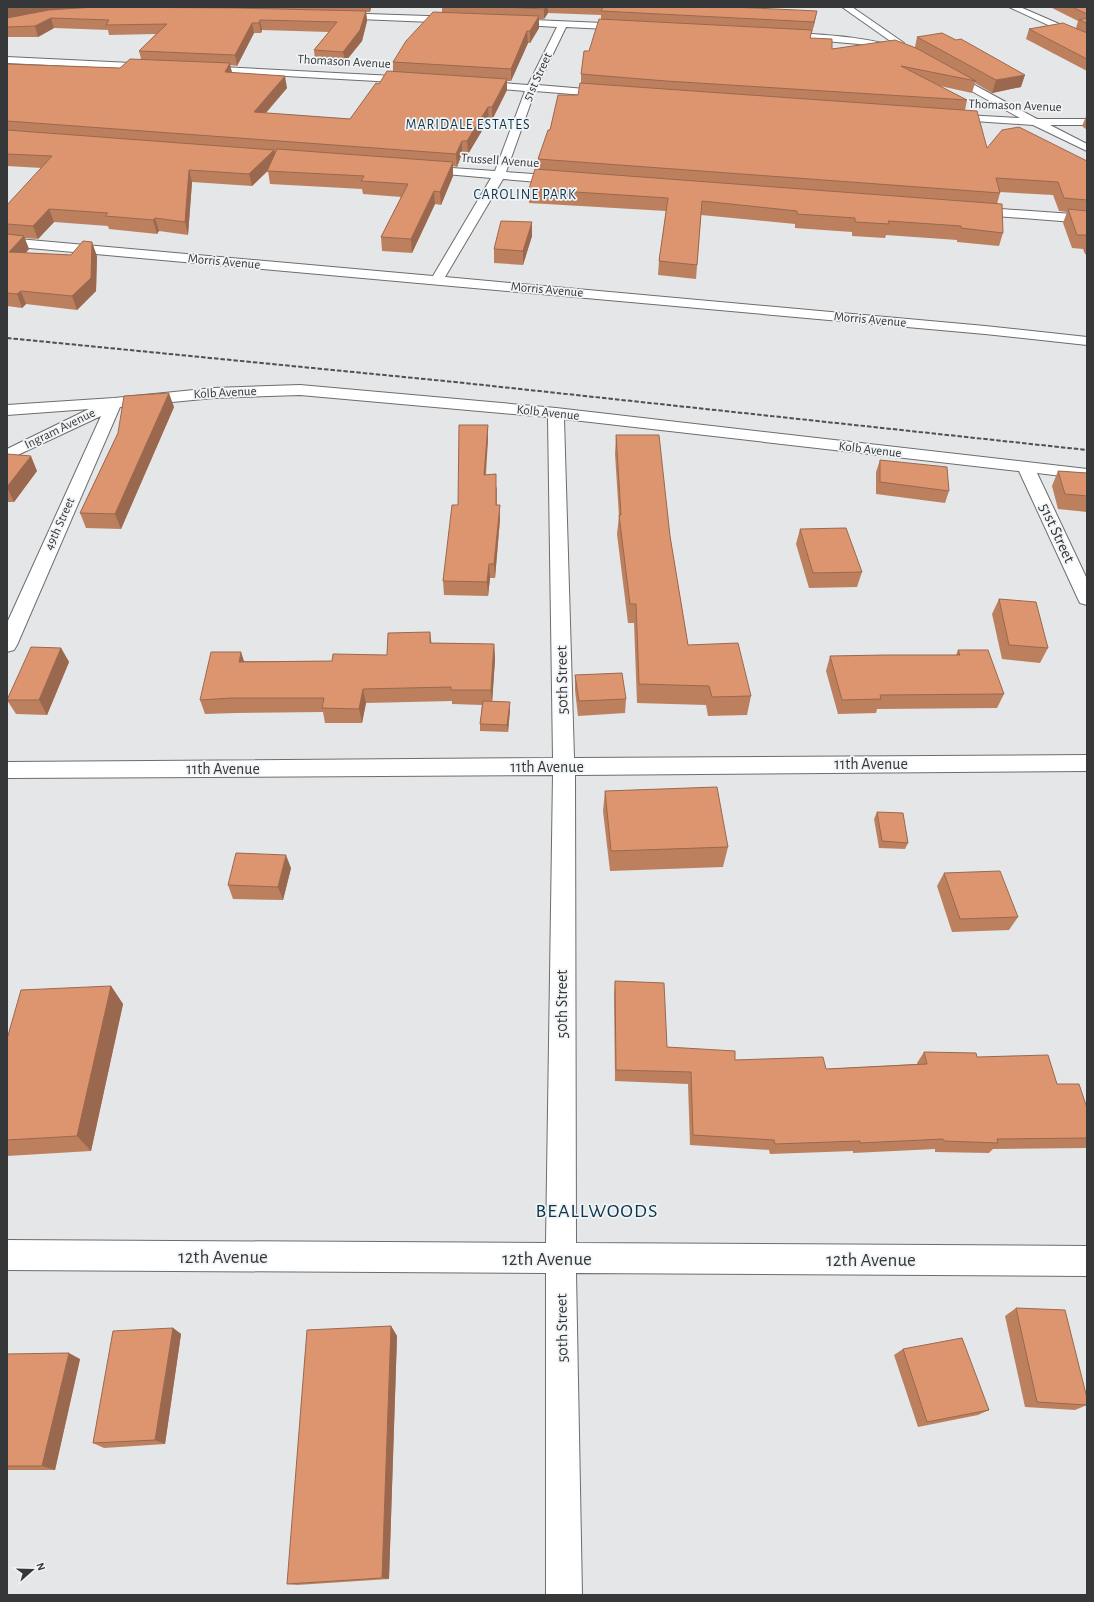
<svg xmlns="http://www.w3.org/2000/svg" width="1094" height="1602" viewBox="0 0 1094 1602" font-family="'Alegreya Sans',sans-serif">
	<style>
		.lines { fill: none; stroke-linecap: round; stroke-linejoin: round }
		.street-casing { stroke: #6b6d6f; stroke-width: 2 }
		.street { fill: #fff; fill-rule: evenodd }
		.rail { stroke: #4f5152; stroke-width: 2; stroke-dasharray: 4.5 2; stroke-linecap: butt }
		.wall { fill: #bd805f }
		.shaded-wall { fill: #9a684e }
		.building { fill: #dc956f; stroke: #9a684e }
		.labels { text-anchor: middle; dominant-baseline: central; stroke-width: 3.5; stroke-linejoin: round; paint-order: stroke }
		.far-street-label { font-size: 13px; fill: #363738; stroke: #f1f4f6 }
		.far-neighbourhood-label { font-size: 14px; letter-spacing: 1px; fill: #0d354c; stroke: #f1f4f6 }
		.street-label { font-size: 16px; fill: #363738; stroke: #f1f4f6 }
		.near-street-label { font-size: 19px; fill: #363738; stroke: #f1f4f6 }
		.near-neighbourhood-label { font-size: 20px; letter-spacing: 1px; fill: #0d354c; stroke: #f1f4f6 }
	</style>
	<rect width="100%" height="100%" fill="#e4e6e8"/>
	<g class="lines">
		<defs>
			<g id="street">
				<polygon points="842,7 852,7 904,43 899,46 896,45"/>
				<polygon points="1009,7 1020,7 1087,36 1087,43"/>
				<polygon points="337,13 457,17 462,20 457,23 334,18 332,16"/>
				<polygon points="509,19 627,24 632,27 627,30 566,27 538,85 609,91 614,94 609,97 535,91 506,172 562,176 566,177 568,180 566,183 562,184 503,179 445,277 985,326 1087,337 1087,345 985,334 7,246 7,238 433,276 491,178 423,172 419,171 417,169 419,167 423,166 495,171 525,91 478,87 473,84 478,81 528,85 557,27 506,24 504,22"/>
				<path d="M 781,32 C 824,35 867,36 908,50 L 910,52 L 905,55 L 859,44 L 778,37 L 776,35 Z"/>
				<polygon points="7,57 152,64 157,67 152,70 7,63"/>
				<polygon points="202,66 413,77 418,80 413,83 198,71 197,69"/>
				<polygon points="947,70 1037,119 1087,119 1087,125 1050,125 1087,144 1087,151 1033,125 944,119 943,117 948,114 1020,118 943,75 942,73"/>
				<polygon points="973,207 1087,215 1087,223 969,214 967,211 969,208"/>
				<polygon points="300,385 556,408 1087,469 1087,479 1037,473 1087,579 1087,605 1080,603 1078,599 1019,471 564,419 574,758 1087,755 1087,771 575,775 576,1243 1087,1246 1087,1276 576,1273 582,1595 546,1595 546,1273 7,1270 7,1240 546,1243 553,775 7,778 7,762 553,758 548,417 300,395 214,398 120,407 17,645 14,650 7,652 7,623 101,416 7,460 7,449 89,409 7,415 7,405 114,398 214,388"/>
			</g>
		</defs>
		<use href="#street" class="street-casing"/>
		<use href="#street" class="street"/>
		<polyline class="rail" points="7,338 455,382 1087,450"/>
	</g>
	<g class="wall">
		<polygon points="7,7 371,7 370,12 366,12 367,21 362,41 345,62 315,61 314,50 329,32 262,30 261,33 254,33 237,66 230,65 232,72 287,88 266,113 350,119 379,84 393,71 393,62 442,12 442,7 733,7 815,21 812,32 811,32 810,38 832,49 915,47 917,37 1021,87 992,93 975,83 972,93 940,86 967,100 965,110 987,148 1087,161 1087,255 1085,254 1083,249 1072,248 1063,223 1067,212 1059,211 1053,195 1000,192 1000,193 997,204 1003,233 999,246 957,242 957,240 886,235 885,238 852,236 852,232 795,228 795,224 701,215 696,279 658,275 659,261 666,211 529,203 529,189 538,169 538,159 550,130 578,95 581,83 581,74 601,19 601,15 548,13 544,19 539,19 539,28 530,43 528,43 511,81 507,81 507,90 492,120 489,119 468,154 462,153 457,167 453,166 453,176 441,205 435,204 412,253 382,251 381,237 401,197 363,194 362,189 270,184 268,171 252,186 192,182 188,235 159,231 157,234 109,229 108,226 54,222 38,239 24,238 29,249 26,253 97,256 96,291 77,310 26,304 22,308 7,306 7,205 42,168 7,166 7,64 120,68 141,59 139,51 156,34 109,35 108,30 54,28 38,37 7,37"/>
		<polygon points="1050,7 1087,7 1087,71 1026,39 1029,29 1076,28 1078,21"/>
		<polygon points="1087,114 1087,130 1082,126"/>
		<polygon points="532,236 523,265 494,263 494,249"/>
		<polygon points="174,407 121,529 86,528 80,513 118,433"/>
		<polygon points="488,425 488,439 486,475 497,488 497,505 500,519 495,578 490,578 488,596 444,595 443,581"/>
		<polygon points="616,435 670,536 688,645 751,696 747,715 708,716 706,705 637,703 634,623 628,623 617,534 619,516 615,454"/>
		<polygon points="7,454 37,471 14,502 7,502"/>
		<polygon points="880,460 949,491 945,503 876,494 876,472"/>
		<polygon points="1058,471 1087,473 1087,512 1058,509 1052,486"/>
		<polygon points="800,529 862,572 857,587 809,588 796,544"/>
		<polygon points="999,599 1048,648 1040,663 1002,659 992,614"/>
		<polygon points="431,643 494,644 495,659 492,702 510,710 508,732 480,731 480,724 482,705 452,704 452,701 366,703 362,723 325,723 323,712 236,713 205,714 200,700 244,661 332,661 387,655"/>
		<polygon points="61,648 69,662 47,715 16,714 7,700"/>
		<polygon points="958,650 1004,694 997,708 877,709 876,713 838,714 826,671 830,656 956,655"/>
		<polygon points="575,675 626,699 625,713 578,716 575,690"/>
		<polygon points="605,791 728,847 723,867 610,871 603,811"/>
		<polygon points="877,812 908,843 905,849 879,848 874,819"/>
		<polygon points="291,868 283,900 233,899 228,885"/>
		<polygon points="944,873 1018,917 1009,930 952,932 937,886"/>
		<polygon points="615,981 667,1047 735,1060 826,1069 917,1064 917,1063 924,1052 977,1057 1057,1084 1087,1108 1087,1147 1085,1148 993,1149 989,1153 935,1152 935,1149 853,1153 853,1151 770,1154 769,1150 690,1145 688,1084 615,1081 614,994"/>
		<polygon points="111,986 123,1004 91,1151 7,1156 7,1039"/>
		<polygon points="1016,1308 1087,1398 1087,1405 1075,1410 1025,1407 1005,1316"/>
		<polygon points="391,1326 397,1336 389,1579 297,1585 287,1584"/>
		<polygon points="173,1328 181,1334 165,1444 104,1448 93,1443"/>
		<polygon points="903,1349 989,1410 978,1415 918,1427 894,1355"/>
		<polygon points="7,1354 80,1359 55,1470 7,1470"/>
	</g>
	<g class="shaded-wall">
		<polygon points="15,7 77,7 77,8 7,21 7,9"/>
		<polygon points="369,7 371,7 370,12"/>
		<polygon points="545,7 548,7 548,13 544,19 544,9"/>
		<polygon points="366,11 367,21 362,41 345,62 343,52"/>
		<polygon points="817,11 815,21 812,32 814,22"/>
		<polygon points="539,16 539,28 530,43 530,31"/>
		<polygon points="51,18 54,28 38,37 35,26"/>
		<polygon points="260,20 262,30 261,33 259,23"/>
		<polygon points="252,23 254,33 237,66 235,55"/>
		<polygon points="527,31 528,43 511,81 511,69"/>
		<polygon points="230,63 232,74 225,72"/>
		<polygon points="1025,75 1021,87 992,93 996,80"/>
		<polygon points="285,76 287,88 256,124 254,112"/>
		<polygon points="507,79 507,90 492,120 492,107"/>
		<polygon points="488,107 489,119 468,154 467,141"/>
		<polygon points="462,141 462,153 457,167 456,154"/>
		<polygon points="274,150 276,162 252,186 249,174"/>
		<polygon points="453,162 453,176 441,205 440,192"/>
		<polygon points="189,170 192,182 188,235 185,222"/>
		<polygon points="434,191 435,204 412,253 411,239"/>
		<polygon points="49,209 54,222 38,239 33,226"/>
		<polygon points="155,218 159,231 157,234 153,220"/>
		<polygon points="532,222 532,236 523,265 523,251"/>
		<polygon points="24,236 29,249 14,265 9,252"/>
		<polygon points="92,242 97,256 96,291 77,310 72,296"/>
		<polygon points="21,291 26,304 22,308 17,294"/>
		<polygon points="169,393 174,407 121,529 115,514"/>
		<polygon points="488,425 488,439 484,489 484,475"/>
		<polygon points="31,456 37,471 14,502 7,487"/>
		<polygon points="500,505 500,519 495,578 494,564"/>
		<polygon points="489,564 490,578 488,596 487,582"/>
		<polygon points="430,632 432,647 430,643"/>
		<polygon points="494,644 495,659 492,705 491,690"/>
		<polygon points="61,648 69,662 47,715 39,700"/>
		<polygon points="241,652 246,667 239,662"/>
		<polygon points="363,689 366,703 362,723 359,709"/>
		<polygon points="510,702 510,710 508,732 507,725"/>
		<polygon points="286,855 291,868 283,900 278,887"/>
		<polygon points="111,986 123,1004 91,1151 77,1136"/>
		<polygon points="391,1326 397,1336 389,1579 382,1578"/>
		<polygon points="173,1328 181,1334 165,1444 155,1440"/>
		<polygon points="69,1353 80,1359 55,1470 42,1466"/>
	</g>
	<g class="building">
		<polygon points="7,7 15,7 7,9"/>
		<polygon points="95,7 235,8 366,11 360,30 343,52 314,50 337,22 260,20 259,23 252,23 235,55 139,51 167,24 106,25 109,20 51,18 35,26 7,27 7,18 49,10"/>
		<polygon points="502,7 545,7 544,9"/>
		<polygon points="603,7 733,7 817,11 814,22 601,11"/>
		<polygon points="1072,7 1087,7 1087,14"/>
		<polygon points="433,12 539,16 530,31 527,31 511,69 393,62 406,41"/>
		<polygon points="1087,18 1087,23 1079,20"/>
		<polygon points="599,19 812,30 810,38 832,39 832,49 895,40 916,48 976,81 901,66 967,100 666,81 581,74 584,51 589,51"/>
		<polygon points="1063,23 1087,33 1087,59 1029,29"/>
		<polygon points="942,33 956,40 961,39 1025,75 996,80 917,37"/>
		<polygon points="130,59 230,63 225,72 285,76 254,112 350,119 376,83 379,84 387,71 507,79 492,107 488,107 467,141 462,141 456,154 7,121 7,73 8,73 7,72 7,64 120,68"/>
		<polygon points="580,83 977,111 987,148 1002,130 1019,127 1087,161 1087,200 1064,198 1058,182 996,178 1000,193 538,159 548,130 550,130 558,95 578,95"/>
		<polygon points="7,130 274,150 249,174 189,170 185,222 155,218 153,220 105,216 108,213 49,209 33,226 7,224 7,205 52,156 7,154"/>
		<polygon points="277,149 453,162 440,192 434,191 411,239 381,237 408,184 361,181 364,176 267,171"/>
		<polygon points="535,169 1002,204 1003,233 961,228 961,226 888,221 889,224 855,222 855,218 797,214 797,211 702,201 697,265 659,261 668,198 529,189"/>
		<polygon points="1068,209 1087,211 1087,235 1077,235"/>
		<polygon points="501,221 532,222 523,251 494,249"/>
		<polygon points="7,234 24,236 9,252 71,255 83,241 92,242 91,278 72,296 21,291 17,294 7,293"/>
		<polygon points="169,393 115,514 80,513 118,433 124,396"/>
		<polygon points="459,425 488,425 484,475 496,474 496,505 500,505 494,564 489,564 487,582 443,581 452,505 458,505"/>
		<polygon points="616,435 659,435 670,536 688,645 738,643 751,696 712,697 709,686 639,684 636,604 630,604 619,515 621,515"/>
		<polygon points="7,454 31,456 7,487"/>
		<polygon points="880,460 947,467 949,491 880,482"/>
		<polygon points="1058,471 1087,473 1087,496 1065,494"/>
		<polygon points="846,528 862,572 813,573 800,529"/>
		<polygon points="999,599 1036,602 1048,648 1009,645"/>
		<polygon points="430,632 430,643 494,644 491,690 451,690 451,687 363,689 359,709 322,708 324,698 231,698 200,700 211,652 241,652 239,662 332,661 333,654 387,655 388,633"/>
		<polygon points="31,647 61,648 39,700 7,700"/>
		<polygon points="958,650 988,650 1004,694 880,695 881,699 842,700 830,656 885,655 960,655"/>
		<polygon points="622,673 626,699 579,701 575,675"/>
		<polygon points="483,701 510,702 507,725 480,724"/>
		<polygon points="717,787 728,847 611,851 605,791"/>
		<polygon points="877,812 903,813 908,843 882,841"/>
		<polygon points="236,853 286,855 278,887 228,885"/>
		<polygon points="1000,871 1018,917 960,919 944,873"/>
		<polygon points="615,981 664,983 667,1047 735,1051 735,1060 823,1057 826,1069 927,1064 924,1052 976,1053 977,1057 1048,1055 1057,1084 1079,1084 1087,1108 1087,1138 997,1139 998,1143 944,1141 943,1139 860,1143 860,1141 775,1144 774,1140 693,1135 691,1072 616,1070"/>
		<polygon points="111,986 77,1136 7,1140 7,1039 21,990"/>
		<polygon points="1016,1308 1065,1310 1087,1398 1087,1405 1037,1402"/>
		<polygon points="391,1326 382,1578 287,1584 307,1330"/>
		<polygon points="173,1328 155,1440 93,1443 113,1331"/>
		<polygon points="962,1338 989,1410 927,1422 903,1349"/>
		<polygon points="69,1353 42,1466 7,1466 7,1354"/>
	</g>
	<g class="labels">
		<g class="far-street-label">
			<text transform="translate(344 62) rotate(3)">Thomason Avenue</text>
			<text transform="translate(538 77) rotate(-65)">51st Street</text>
			<text transform="translate(1015 106) rotate(2)">Thomason Avenue</text>
			<text transform="translate(500 161) rotate(4)">Trussell Avenue</text>
			<text transform="translate(224 262) rotate(5)">Morris Avenue</text>
			<text transform="translate(547 290) rotate(5)">Morris Avenue</text>
			<text transform="translate(870 320) rotate(5)">Morris Avenue</text>
			<text transform="translate(225 393) rotate(-3)">Kolb Avenue</text>
			<text transform="translate(548 413) rotate(6)">Kolb Avenue</text>
			<text transform="translate(60 429) rotate(-26)">Ingram Avenue</text>
			<text transform="translate(870 450) rotate(7)">Kolb Avenue</text>
			<text transform="translate(60 524) rotate(-66)">49th Street</text>
		</g>
		<g class="far-neighbourhood-label">
			<text x="468" y="125">MARIDALE ESTATES</text>
			<text x="525" y="195">CAROLINE PARK</text>
		</g>
		<g class="street-label">
			<text transform="translate(1057 533) rotate(65)">51st Street</text>
			<text transform="translate(562 680) rotate(-91)">50th Street</text>
			<text x="871" y="764">11th Avenue</text>
			<text x="547" y="767">11th Avenue</text>
			<text x="223" y="769">11th Avenue</text>
			<text transform="translate(562 1004) rotate(-90)">50th Street</text>
			<text transform="translate(562 1328) rotate(-91)">50th Street</text>
		</g>
		<g class="near-street-label">
			<text x="223" y="1257">12th Avenue</text>
			<text x="547" y="1259">12th Avenue</text>
			<text x="871" y="1260">12th Avenue</text>
		</g>
		<g class="near-neighbourhood-label">
			<text x="597" y="1211">BEALLWOODS</text>
		</g>
	</g>
	<rect width="1094" height="1602" fill="none" stroke="#363738" stroke-width="16"/>
	<g transform="translate(32 1570) rotate(70)" stroke="#f1f4f6" stroke-width="3" paint-order="stroke">
	<path d="M0-3L7 15L0 10L-7 15Z" fill="#363738"/>
	<text y="-6" font-size="11" font-weight="bold" text-anchor="middle" fill="#363738">N</text>
	</g>
</svg>
